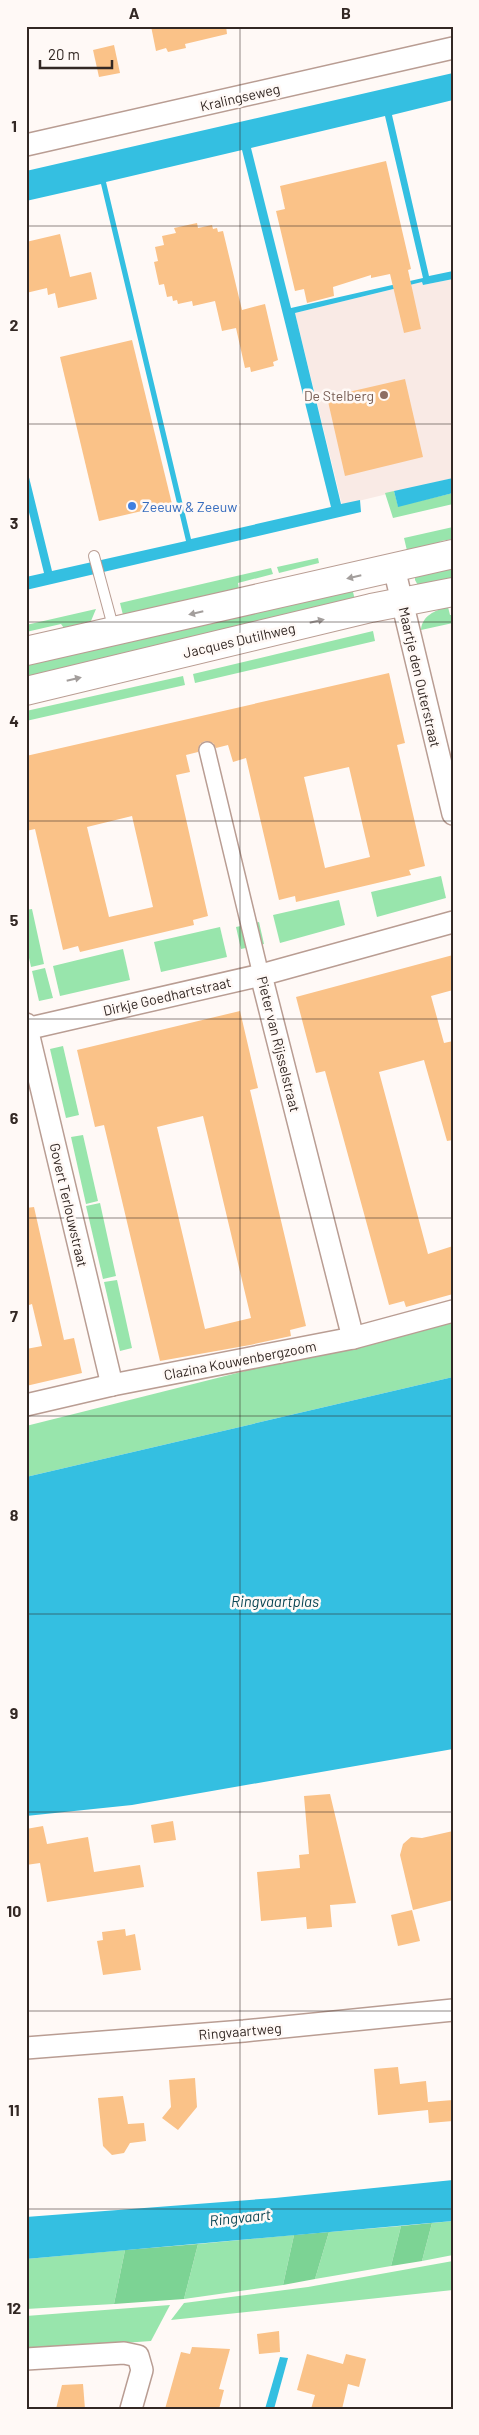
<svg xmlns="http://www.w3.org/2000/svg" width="479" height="2435" viewBox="0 0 479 2435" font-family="Barlow,sans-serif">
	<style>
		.built { fill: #f9eae5 }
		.green { fill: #98e5ac }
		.forest { fill: #7cd394 }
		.water { fill: #34bfe1; fill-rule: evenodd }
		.building { fill: #fac288; fill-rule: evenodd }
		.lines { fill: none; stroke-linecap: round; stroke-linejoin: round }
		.service-casing { stroke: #b99d93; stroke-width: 12 }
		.pedestrian-casing { stroke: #b99d93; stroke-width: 18 }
		.minor-casing { stroke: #b99d93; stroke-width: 24 }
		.secondary-casing { stroke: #b99d93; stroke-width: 30 }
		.service { stroke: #fff; stroke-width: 10 }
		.pedestrian { stroke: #fff; stroke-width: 15 }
		.minor { stroke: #fff; stroke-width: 21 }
		.secondary { stroke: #fff; stroke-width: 28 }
		.oneway { fill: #a39e9c }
		.grid { fill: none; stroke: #332824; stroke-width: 1; stroke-opacity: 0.55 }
		.education-dot { fill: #8d6e63; stroke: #fff9f6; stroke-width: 2 }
		.shop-dot { fill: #3f7fe0; stroke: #fff9f6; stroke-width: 2 }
		.labels { text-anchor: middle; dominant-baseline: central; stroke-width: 5; stroke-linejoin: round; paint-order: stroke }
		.street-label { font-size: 14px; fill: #332824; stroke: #fff9f6 }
		.education-label { font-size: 14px; fill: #785e54; stroke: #fff9f6; text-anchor: end }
		.shop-label { font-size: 14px; fill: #366cbe; stroke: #fff9f6; text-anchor: start }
		.water-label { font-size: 15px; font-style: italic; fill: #0b4654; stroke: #fff9f6 }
		.neatline { fill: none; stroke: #332824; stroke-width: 2 }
		.grid-label { font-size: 16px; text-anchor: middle; font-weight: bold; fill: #332824 }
	</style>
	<rect width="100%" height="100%" fill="#fff9f6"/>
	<polygon class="built" points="453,279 453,478 342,505 295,313 422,282 423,285"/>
	<g class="green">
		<polygon points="394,491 398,506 453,493 453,504 393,518 385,493"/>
		<polygon points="453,527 453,539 441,541 427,555 409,559 404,538"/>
		<polygon points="318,558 319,563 279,573 277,567"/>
		<polygon points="453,560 453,582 419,587 415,580 415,573"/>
		<polygon points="271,568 273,574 238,583 239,589 123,615 120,603"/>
		<polygon points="351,584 356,604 26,681 26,659"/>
		<path d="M 448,607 L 450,615 L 453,615 L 453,623 L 421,630 C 422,616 435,610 448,607 Z"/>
		<polygon points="96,609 91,621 64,628 61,624 26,632 26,625"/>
		<polygon points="373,631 375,641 195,683 193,674"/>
		<polygon points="183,676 185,685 26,721 26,711"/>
		<polygon points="441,876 446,898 377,917 371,892"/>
		<polygon points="339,900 345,925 280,943 273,915"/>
		<polygon points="32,909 44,964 31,967 26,944 26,910"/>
		<polygon points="259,922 264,944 241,949 236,927"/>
		<polygon points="220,927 227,957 161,972 154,942"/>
		<polygon points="123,949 130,980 60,996 53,966"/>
		<polygon points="45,968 53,998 39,1001 32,971"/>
		<polygon points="63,1046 79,1115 66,1118 50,1049"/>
		<polygon points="83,1135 98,1201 86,1204 71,1137"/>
		<polygon points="100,1203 116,1276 103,1279 86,1206"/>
		<polygon points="117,1280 132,1348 120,1351 104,1282"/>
		<polygon points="453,1319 453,1377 26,1477 26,1426"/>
		<polygon points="453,2221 453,2255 422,2261 432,2223"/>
		<polygon points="401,2226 391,2266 315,2279 329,2232"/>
		<polygon points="294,2235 283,2285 184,2299 198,2244"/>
		<polygon points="125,2250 114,2304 26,2309 26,2259"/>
		<polygon points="453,2261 453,2290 171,2320 184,2303 308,2287"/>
		<polygon points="170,2305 151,2341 26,2350 26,2316"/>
	</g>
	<g class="forest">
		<polygon points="432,2223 422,2261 391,2266 401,2226"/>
		<polygon points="329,2232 315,2279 283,2285 294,2235"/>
		<polygon points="198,2244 184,2299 114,2304 125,2250"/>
	</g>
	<g class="water">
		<path d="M 453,73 L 453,100 L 392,115 L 429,276 L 453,271 L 453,279 L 423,285 L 422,282 L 295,313 L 341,504 L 360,500 L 361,512 L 26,590 L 26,577 L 44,573 L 26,500 L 26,465 L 52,571 L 186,541 L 101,184 L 26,201 L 26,171 ZM 385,116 L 423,278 L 291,308 L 251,148 ZM 242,150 L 331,507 L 191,539 L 106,182 Z"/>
		<polygon points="453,478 453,493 398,507 394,491"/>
		<polygon points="453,1377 453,1749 132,1805 26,1816 26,1477"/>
		<polygon points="453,2180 453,2221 26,2259 26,2217 275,2198"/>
		<polygon points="280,2357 288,2358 274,2409 265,2409"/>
	</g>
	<g class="building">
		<polygon points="151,26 226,26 227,34 185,44 186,48 168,52 166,48 156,51"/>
		<polygon points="114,45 120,73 99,77 93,50"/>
		<polygon points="386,161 411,269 408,270 421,329 404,333 390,274 371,278 371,275 333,287 334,296 307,303 304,289 295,291 276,211 285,209 280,186"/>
		<polygon points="197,223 198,228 212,225 213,229 217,228 218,232 223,231 242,310 265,304 278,360 273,362 274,366 251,372 250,367 245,368 236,328 222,331 215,301 193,306 192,301 178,304 177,300 173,301 172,296 167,297 164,284 159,285 154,262 158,261 155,247 164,245 162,236 176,233 174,228"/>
		<polygon points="60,234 70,277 91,272 97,299 58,308 55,293 48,295 47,288 26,293 26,242"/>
		<polygon points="132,340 172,504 99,521 60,357"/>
		<polygon points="405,379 423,457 345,476 327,397"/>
		<path d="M 389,673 L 405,743 L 397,745 L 425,866 L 409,870 L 411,875 L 356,888 L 296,902 L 295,896 L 279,900 L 246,758 L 233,762 L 228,745 L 216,748 L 213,743 L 205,741 L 200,744 L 198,752 L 186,755 L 190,772 L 176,775 L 208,916 L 193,920 L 194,925 L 80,952 L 78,946 L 63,950 L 35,829 L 26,831 L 26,756 ZM 349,767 L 370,857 L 325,868 L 304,777 ZM 132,816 L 153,907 L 109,917 L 87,827 Z"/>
		<polygon points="453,955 453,990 431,996 444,1043 453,1041 453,1140 447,1141 424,1060 379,1072 428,1254 453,1246 453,1294 406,1307 404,1301 389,1305 325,1071 316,1073 296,997"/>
		<path d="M 240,1011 L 258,1088 L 250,1090 L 306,1326 L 290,1330 L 291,1336 L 250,1345 L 160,1361 L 104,1125 L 95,1127 L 77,1050 ZM 203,1116 L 251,1318 L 205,1329 L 157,1127 Z"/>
		<polygon points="34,1207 64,1340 74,1338 82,1373 26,1386 26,1349 42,1346 32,1304 26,1306 26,1208"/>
		<polygon points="330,1794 356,1903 330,1905 332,1927 307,1929 306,1917 261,1921 257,1872 300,1868 299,1855 309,1854 304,1796"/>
		<polygon points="173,1821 176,1840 154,1843 151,1825"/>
		<polygon points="43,1826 47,1844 88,1837 94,1872 140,1865 144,1887 47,1902 40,1863 26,1865 26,1829"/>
		<polygon points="453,1831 453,1900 413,1910 400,1855 403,1844 411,1837 422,1838"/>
		<polygon points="412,1910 420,1941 398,1946 391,1915"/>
		<polygon points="125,1929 126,1936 135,1934 141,1970 103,1975 97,1941 103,1940 102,1932"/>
		<polygon points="398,2067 400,2084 426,2081 428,2102 453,2100 453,2121 429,2123 428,2110 378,2115 374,2069"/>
		<polygon points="195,2078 197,2107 178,2130 162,2118 171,2107 169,2080"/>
		<polygon points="123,2096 128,2124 144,2123 146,2141 130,2143 124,2153 112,2155 103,2146 98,2098"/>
		<polygon points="279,2331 280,2352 259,2354 257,2334"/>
		<polygon points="192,2347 230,2349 219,2389 224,2390 219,2409 165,2409 181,2352 190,2354"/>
		<polygon points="307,2354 343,2364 346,2354 366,2359 359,2387 348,2384 342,2409 311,2409 315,2395 297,2390"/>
		<polygon points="83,2384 85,2409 56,2409 62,2385"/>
	</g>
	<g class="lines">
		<defs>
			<polyline id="service" points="94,556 114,630"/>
			<polyline id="pedestrian" points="207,750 261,975"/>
			<g id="minor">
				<polyline points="26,145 453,48"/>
				<polyline points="394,568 453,814"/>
				<polyline points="261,975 353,1338"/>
				<polyline points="26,1024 112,1385"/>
				<polyline points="26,1029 261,975 453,922"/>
				<polyline points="26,1405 112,1385 353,1338 453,1311"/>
				<polyline points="26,2048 244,2031 453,2010"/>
				<polyline points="26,2359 124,2353 138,2356 142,2370 131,2409"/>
			</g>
			<g id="secondary">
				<polyline points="26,651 453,554"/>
				<polyline points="26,691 371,608 453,592"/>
			</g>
		</defs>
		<use href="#service" class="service-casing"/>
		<use href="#pedestrian" class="pedestrian-casing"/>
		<use href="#minor" class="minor-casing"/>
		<use href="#secondary" class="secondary-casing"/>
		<use href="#service" class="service"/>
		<use href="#pedestrian" class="pedestrian"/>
		<use href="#minor" class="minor"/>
		<use href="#secondary" class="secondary"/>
	</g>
	<defs><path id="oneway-solid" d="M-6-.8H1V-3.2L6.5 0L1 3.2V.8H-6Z" transform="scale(1.25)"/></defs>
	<g class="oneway">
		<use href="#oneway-solid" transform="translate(354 577) rotate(167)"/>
		<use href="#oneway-solid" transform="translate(196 613) rotate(167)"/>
		<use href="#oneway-solid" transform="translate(317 621) rotate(-13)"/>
		<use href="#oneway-solid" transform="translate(74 679) rotate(-13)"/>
	</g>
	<path class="grid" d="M 240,26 L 240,2409M 26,226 L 453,226M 26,424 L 453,424M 26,622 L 453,622M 26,821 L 453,821M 26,1019 L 453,1019M 26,1218 L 453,1218M 26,1416 L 453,1416M 26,1614 L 453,1614M 26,1812 L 453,1812M 26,2011 L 453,2011M 26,2209 L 453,2209"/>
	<circle class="education-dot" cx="384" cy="395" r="5"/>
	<circle class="shop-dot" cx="132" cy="506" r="5"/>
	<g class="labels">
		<g class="street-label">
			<text transform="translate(240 97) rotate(-13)">Kralingseweg</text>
			<text transform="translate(239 640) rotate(-13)">Jacques Dutilhweg</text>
			<text transform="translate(420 677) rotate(77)">Maartje den Outerstraat</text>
			<text transform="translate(167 996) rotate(-13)">Dirkje Goedhartstraat</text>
			<text transform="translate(279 1044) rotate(76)">Pieter van Rijsselstraat</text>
			<text transform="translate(69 1205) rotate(77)">Govert Terlouwstraat</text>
			<text transform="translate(240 1360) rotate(-11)">Clazina Kouwenbergzoom</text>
			<text transform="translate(240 2031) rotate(-5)">Ringvaartweg</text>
		</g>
		<g class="education-label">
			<text x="374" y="395">De Stelberg</text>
		</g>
		<g class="shop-label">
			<text x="142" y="506">Zeeuw &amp; Zeeuw</text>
		</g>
		<g class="water-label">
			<text x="275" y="1601">Ringvaartplas</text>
			<text transform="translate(240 2217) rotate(-6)">Ringvaart</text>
		</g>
	</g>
	<rect width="479" height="2435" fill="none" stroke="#fff9f6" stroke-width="55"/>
	<path d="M40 60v8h72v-8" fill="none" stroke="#332824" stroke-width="2.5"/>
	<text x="48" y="60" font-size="15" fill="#332824" stroke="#fff9f6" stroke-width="4" paint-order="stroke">20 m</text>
	<rect x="28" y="28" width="424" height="2380" class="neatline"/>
	<g class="grid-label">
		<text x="134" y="19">A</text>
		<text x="346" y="19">B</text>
		<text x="14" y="132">1</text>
		<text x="14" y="331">2</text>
		<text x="14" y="529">3</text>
		<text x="14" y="727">4</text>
		<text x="14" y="926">5</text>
		<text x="14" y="1124">6</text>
		<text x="14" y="1322">7</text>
		<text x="14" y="1521">8</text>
		<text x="14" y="1719">9</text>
		<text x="14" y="1917">10</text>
		<text x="14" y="2116">11</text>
		<text x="14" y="2314">12</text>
	</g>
</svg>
